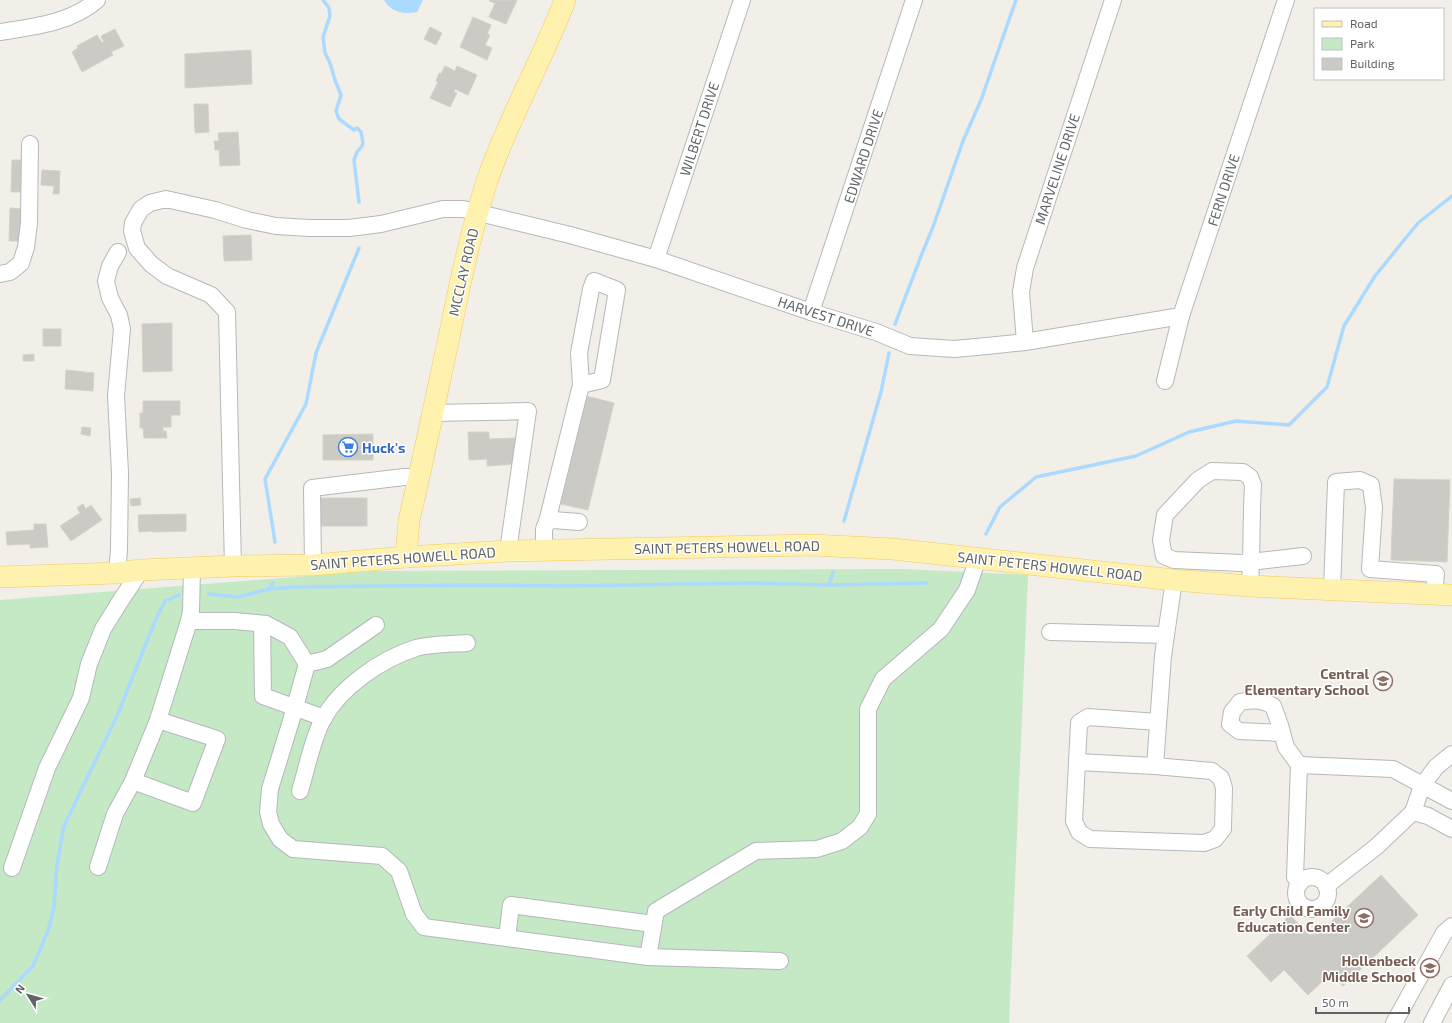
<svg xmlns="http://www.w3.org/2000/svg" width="1452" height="1023" viewBox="0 0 1452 1023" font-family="'Exo 2',sans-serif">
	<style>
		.green { fill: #c5e8c5 }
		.water { fill: #aadaff }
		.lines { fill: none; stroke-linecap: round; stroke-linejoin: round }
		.stream { stroke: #aadaff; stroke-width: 3.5 }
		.building { fill: #cccac5; stroke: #d6d1c6 }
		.minor-casing { stroke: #b5b8bc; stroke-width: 18 }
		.major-casing { stroke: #f2c960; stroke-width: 22 }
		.minor { stroke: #fff; stroke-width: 16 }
		.major { stroke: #fff2af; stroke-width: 21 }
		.labels { text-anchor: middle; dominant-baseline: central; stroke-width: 3; stroke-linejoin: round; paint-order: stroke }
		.street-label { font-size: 14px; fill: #5f6368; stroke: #fff }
		.shop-label { font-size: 14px; font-weight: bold; fill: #366cbe; stroke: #fff; text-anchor: start }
		.education-label { font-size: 14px; font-weight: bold; fill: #785e54; stroke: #fff; text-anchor: end }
	</style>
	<rect width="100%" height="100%" fill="#f1efe8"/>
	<polygon class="green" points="902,569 1028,575 1009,1023 0,1023 0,600 373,571"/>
	<path class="water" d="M 384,0 L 423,0 L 417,12 C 404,15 391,12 384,0 Z"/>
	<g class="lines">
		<g class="stream">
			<polyline points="323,0 329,8 330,16 323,37 325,53 330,63 335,80 341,95 336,111 339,119 354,130 357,128 361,132 363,143 362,146 357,152 354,160 359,202"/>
			<polyline points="895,324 921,256 933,227 963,141 981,100 1016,0"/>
			<polyline points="844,521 881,392 889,353"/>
			<polyline points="986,534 1000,507 1036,477 1136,456 1189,432 1236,421 1289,425 1327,387 1344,326 1375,276 1418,223 1452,196"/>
			<polyline points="275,542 265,479 306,404 316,353 359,248"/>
			<polyline points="829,585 833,572"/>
			<polyline points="269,589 273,583"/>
			<polyline points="209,594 238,597 269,589 295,587 479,585 562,586 754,583 829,585 926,583"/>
			<polyline points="0,1000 33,966 48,931 54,907 57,865 64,826 117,716 155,621 165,601 179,595"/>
		</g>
	</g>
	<g class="building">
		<polygon points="490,0 517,0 506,24 489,17 495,3 489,1"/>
		<polygon points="473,17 491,25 487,34 490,35 485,45 492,48 487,60 460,47"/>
		<polygon points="430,27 442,33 436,45 424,39"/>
		<polygon points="115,29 124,46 111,52 113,55 82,72 72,52 78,48 77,46 97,35 102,43 104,42 101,36"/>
		<polygon points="251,50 252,84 185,88 185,54"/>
		<polygon points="445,66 455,71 457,66 477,75 468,95 455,89 454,92 457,93 450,107 430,98 438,82 436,81 439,73 441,74"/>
		<polygon points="194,104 208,104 209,132 195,133"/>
		<polygon points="238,132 240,165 220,166 219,150 215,150 214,141 219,141 218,133"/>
		<polygon points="12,160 25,160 24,192 11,192"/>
		<polygon points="42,170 60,171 59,194 53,194 54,186 41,185"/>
		<polygon points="10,208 23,209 22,241 9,241"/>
		<polygon points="251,235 252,260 224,261 223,236"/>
		<polygon points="172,323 172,371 143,372 142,324"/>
		<rect x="43" y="329" width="18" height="17"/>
		<polygon points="34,354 34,361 23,361 23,355"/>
		<polygon points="66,370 94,373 93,391 65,389"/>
		<polygon points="586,396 614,403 588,510 561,504"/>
		<polygon points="143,401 180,401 180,415 171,415 171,427 163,427 163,431 166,431 167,438 144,438 143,428 140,428 140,413 143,413"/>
		<polygon points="82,427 91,428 90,436 81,434"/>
		<polygon points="468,432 489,432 489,439 515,438 516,464 487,466 487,459 469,460"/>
		<polygon points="373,434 373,460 323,460 323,435"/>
		<polygon points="1394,479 1450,480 1447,562 1391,560"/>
		<polygon points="140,498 141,505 131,506 130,499"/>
		<rect x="317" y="498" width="50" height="28"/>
		<polygon points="83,504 86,509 91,505 102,520 71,541 60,526 80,513 77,508"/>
		<polygon points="186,514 186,531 152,532 152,531 139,532 138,515"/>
		<polygon points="34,524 46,524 48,547 30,548 30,544 7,545 6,532 34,530"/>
		<polygon points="1381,875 1418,915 1343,986 1331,973 1308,995 1284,970 1271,982 1247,956 1290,915 1308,934 1318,934"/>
	</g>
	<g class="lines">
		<defs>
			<g id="minor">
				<path d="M 0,32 C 33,27 71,23 97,0"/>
				<polyline points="656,259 742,0"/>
				<polyline points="0,274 10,272 21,263 26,247 29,223 30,144"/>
				<polyline points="811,312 914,0"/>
				<polyline points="1025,342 1021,292 1025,268 1113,0"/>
				<polyline points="1165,381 1181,316 1286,0"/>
				<polyline points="433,413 528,411 508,551"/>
				<polyline points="547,522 581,385 579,353 591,289 594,281 617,290 602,380 581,385"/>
				<polyline points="544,551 544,529 547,522 553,520 579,522"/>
				<polyline points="313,565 312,488 404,477 419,477"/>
				<polyline points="233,566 227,312 211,295 167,276 151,264 137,248 132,231 133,223 141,209 150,203 166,199 215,210 247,220 276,226 309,228 349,228 381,224 443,209 463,209 570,235 656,259 811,312 876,332 910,346 954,349 987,346 1025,342 1181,316"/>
				<polyline points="117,573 119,550 120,473 116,396 122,329 119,315 110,298 106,281 110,266 118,252"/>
				<path d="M 1250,586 C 1252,553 1251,519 1253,485 L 1250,477 L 1243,472 L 1212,471 L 1198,480 L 1165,515 L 1161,540 L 1164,556 L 1174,560 L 1241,563 L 1303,556"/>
				<polyline points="1332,590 1336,482 1360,480 1371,485 1374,508 1370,569 1436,574 1434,595"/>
				<polyline points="189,621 234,621 266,624 290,637 307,664 291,721 270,789 268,812 271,824 280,839 293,849 382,856 399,871 414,914 424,927 648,957 656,911 756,851 817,849 842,841 860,827 868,814 868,709 883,679 941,629 967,590 978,558"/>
				<polyline points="262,624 263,696 324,718"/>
				<polyline points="1050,632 1166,635 1174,580"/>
				<polyline points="307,664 327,659 376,625"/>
				<polyline points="158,720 217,739 193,803 133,781 158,720 189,621 191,612 192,568"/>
				<polyline points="1158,722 1088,717 1079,723 1074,821 1079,832 1090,839 1204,843 1215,839 1223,829 1224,788 1221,778 1212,771 1155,766 1163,656 1166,635"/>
				<path d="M 1282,733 L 1239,731 L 1230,724 L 1232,712 L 1240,702 C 1254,700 1260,699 1273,706 L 1280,725 L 1286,747 L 1299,765 L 1295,877 L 1300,883"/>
				<polyline points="1077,762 1155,766"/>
				<polyline points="1299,765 1393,769 1452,801"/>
				<path d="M 300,791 C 307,768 312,740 323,719 C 341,687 381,659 416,648 C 428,644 453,644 467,643"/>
				<polyline points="1413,812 1428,816 1452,829"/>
				<polyline points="98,867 115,814 133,781"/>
				<polyline points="12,868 47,768 81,698 89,664 103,629 121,600 141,570"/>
				<circle cx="1312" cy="893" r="16"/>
				<polyline points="1326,886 1376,847 1413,812 1422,786 1436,767 1452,754"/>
				<polyline points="507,938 511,905 653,924"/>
				<polyline points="648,957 780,961"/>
				<polyline points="1394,1023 1444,933 1452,926"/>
				<polyline points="1432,1023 1452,985"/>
			</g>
			<g id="major">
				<path d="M 406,557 L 409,520 C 423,461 435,402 448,342 C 459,288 470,234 487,181 C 508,119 542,61 565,0"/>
				<polyline points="0,577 117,573 141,570 233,566 313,565 406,557 508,551 813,545 893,549 1174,580 1250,586 1452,595"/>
			</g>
		</defs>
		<use href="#minor" class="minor-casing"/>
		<use href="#major" class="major-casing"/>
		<use href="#minor" class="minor"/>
		<use href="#major" class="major"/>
	</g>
	<defs>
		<symbol id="supermarket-ring" viewBox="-11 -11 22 22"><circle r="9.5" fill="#fff" stroke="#3f7fe0" stroke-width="1.5"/><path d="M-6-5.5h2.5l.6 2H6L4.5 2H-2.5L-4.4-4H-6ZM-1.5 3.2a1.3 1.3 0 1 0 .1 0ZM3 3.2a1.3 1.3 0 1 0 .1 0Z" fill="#3f7fe0"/></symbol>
		<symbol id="school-ring" viewBox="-11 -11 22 22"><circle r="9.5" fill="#fff" stroke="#8d6e63" stroke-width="1.5"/><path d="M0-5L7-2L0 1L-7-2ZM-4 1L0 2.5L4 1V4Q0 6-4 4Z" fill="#8d6e63"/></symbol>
	</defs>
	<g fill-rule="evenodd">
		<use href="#supermarket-ring" x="337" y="436" width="22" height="22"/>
		<use href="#school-ring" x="1372" y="670" width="22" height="22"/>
		<use href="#school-ring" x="1353" y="907" width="22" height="22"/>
		<use href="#school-ring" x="1419" y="957" width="22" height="22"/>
	</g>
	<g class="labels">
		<g class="street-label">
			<text transform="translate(699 129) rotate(-72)">WILBERT DRIVE</text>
			<text transform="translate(863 156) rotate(-72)">EDWARD DRIVE</text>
			<text transform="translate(1057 169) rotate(-72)">MARVELINE DRIVE</text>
			<text transform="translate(1223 190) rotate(-72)">FERN DRIVE</text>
			<text transform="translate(463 272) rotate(-77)">MCCLAY ROAD</text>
			<text transform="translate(826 316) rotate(18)">HARVEST DRIVE</text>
			<text transform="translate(727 547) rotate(-1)">SAINT PETERS HOWELL ROAD</text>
			<text transform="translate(403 558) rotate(-4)">SAINT PETERS HOWELL ROAD</text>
			<text transform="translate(1050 566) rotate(6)">SAINT PETERS HOWELL ROAD</text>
		</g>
		<g class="shop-label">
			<text x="362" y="447">Huck's</text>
		</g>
		<g class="education-label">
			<text x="1369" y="673">Central<tspan x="1369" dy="16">Elementary School</tspan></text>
			<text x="1350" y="910">Early Child Family<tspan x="1350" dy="16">Education Center</tspan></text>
			<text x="1416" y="960">Hollenbeck<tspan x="1416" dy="16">Middle School</tspan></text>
		</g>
	</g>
	<rect x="1314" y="8" width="130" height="72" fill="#ffffff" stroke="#bfc1c3"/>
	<rect x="1322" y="21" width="20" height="6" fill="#fff2af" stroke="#bfc1c3"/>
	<text x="1350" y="28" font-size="12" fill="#5f6368">Road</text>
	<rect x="1322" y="38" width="20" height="12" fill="#c5e8c5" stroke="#bfc1c3"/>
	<text x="1350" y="48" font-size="12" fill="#5f6368">Park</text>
	<rect x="1322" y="58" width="20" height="12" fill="#cccac5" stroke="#bfc1c3"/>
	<text x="1350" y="68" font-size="12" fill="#5f6368">Building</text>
	<g transform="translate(28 995) rotate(307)" stroke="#ffffff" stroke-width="3" paint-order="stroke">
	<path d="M0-3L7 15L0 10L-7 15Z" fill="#5f6368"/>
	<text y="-6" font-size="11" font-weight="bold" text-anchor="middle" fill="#5f6368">N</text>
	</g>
	<path d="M1316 1007v6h93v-6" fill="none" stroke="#5f6368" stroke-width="2"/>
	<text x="1322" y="1007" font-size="12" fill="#5f6368" stroke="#ffffff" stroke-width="3" paint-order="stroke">50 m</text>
</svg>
